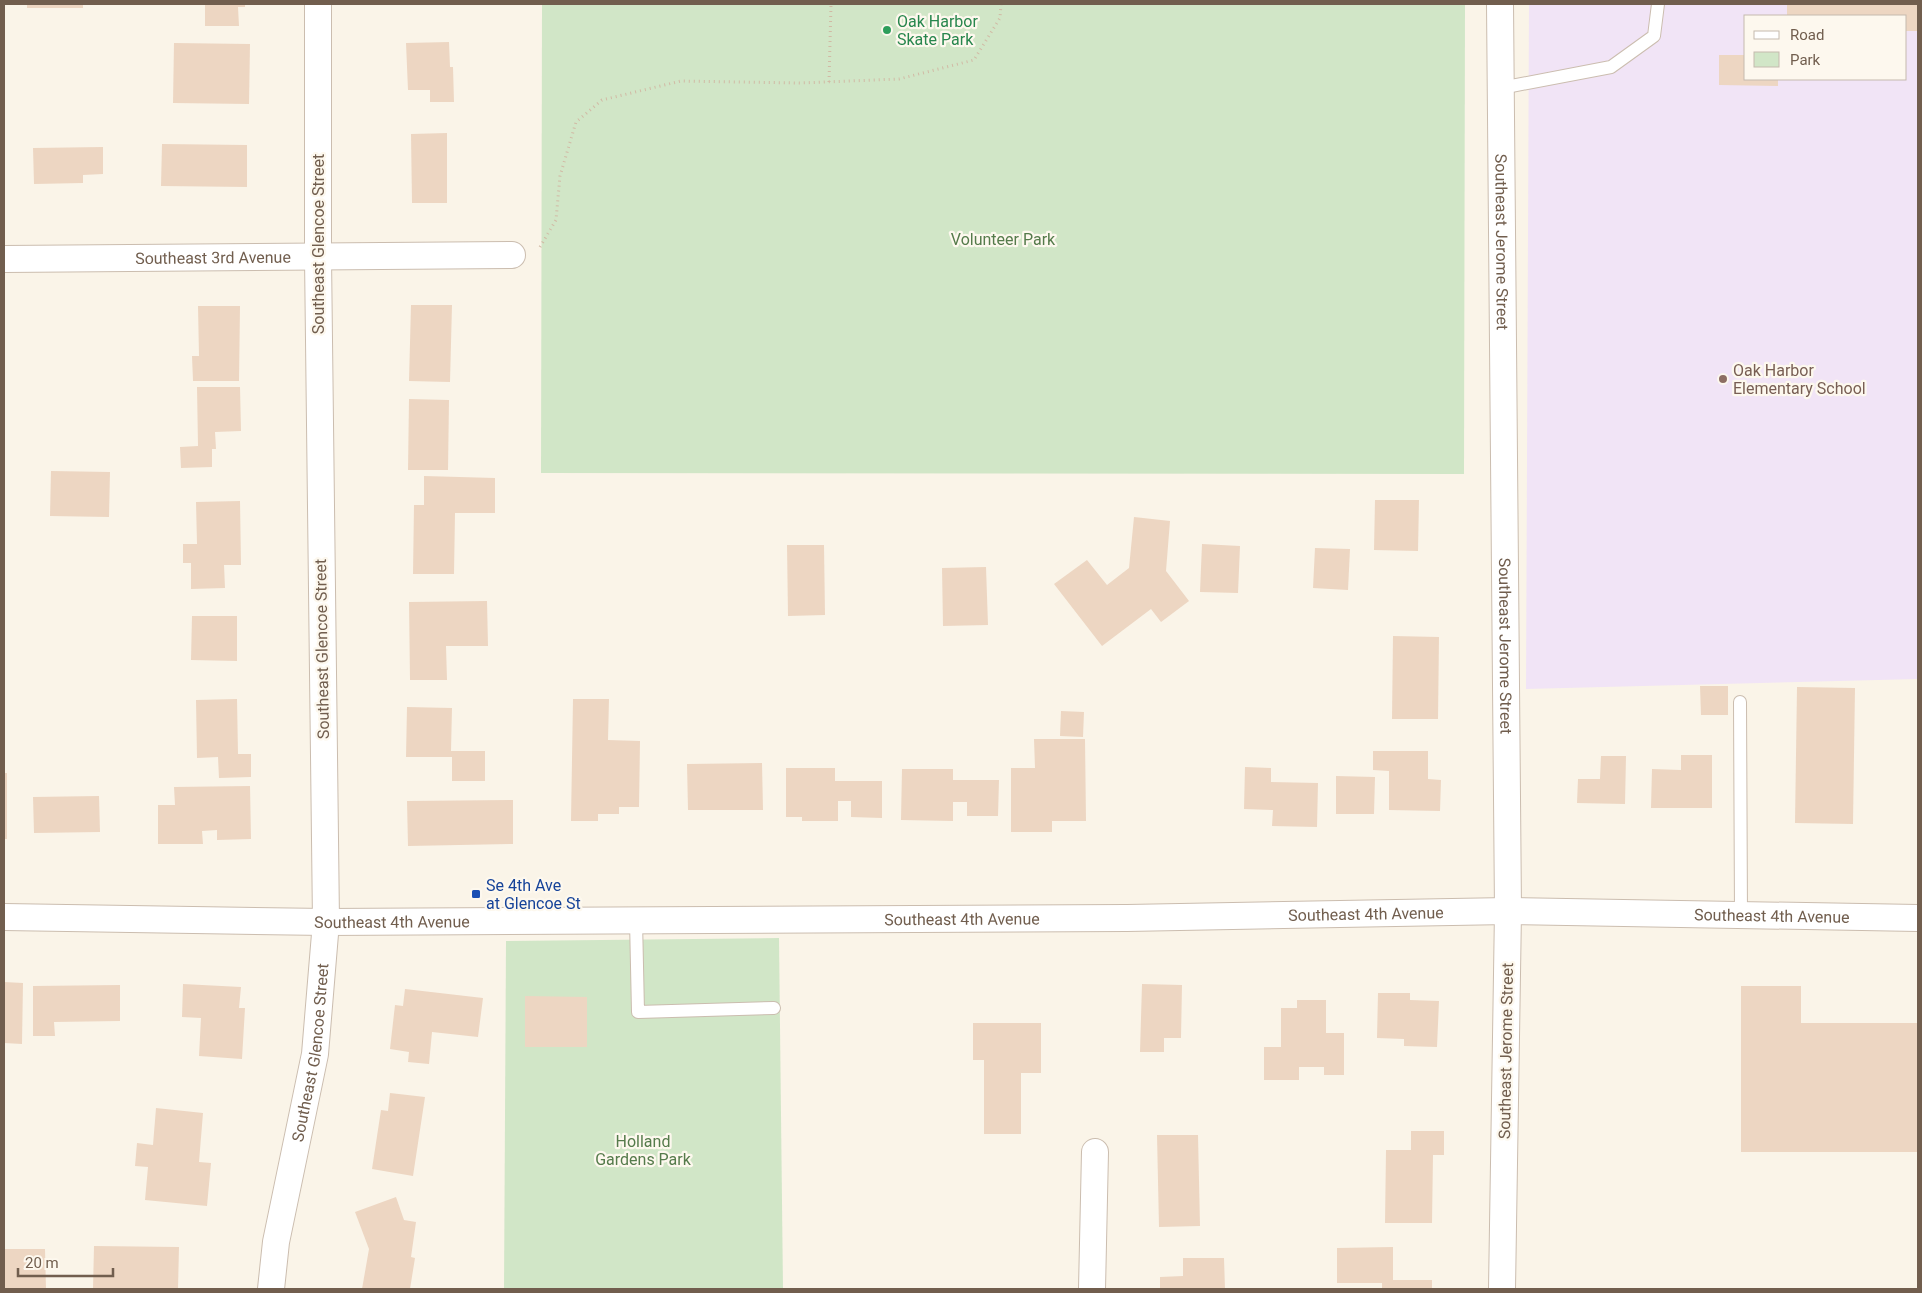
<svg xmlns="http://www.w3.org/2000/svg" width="1922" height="1293" viewBox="0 0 1922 1293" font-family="Roboto,sans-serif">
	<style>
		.education { fill: #f1e4f6; fill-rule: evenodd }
		.green { fill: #d1e6c7 }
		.building { fill: #edd6c2 }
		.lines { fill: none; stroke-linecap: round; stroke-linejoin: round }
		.service-casing { stroke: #cbbdaf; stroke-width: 14 }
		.minor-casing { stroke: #cbbdaf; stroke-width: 28 }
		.path { stroke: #d1baa5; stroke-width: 3; stroke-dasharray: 1 4; stroke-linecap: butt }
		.service { stroke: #fff; stroke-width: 12 }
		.minor { stroke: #fff; stroke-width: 26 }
		.leisure-dot { fill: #2e9e5b; stroke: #fdf8ee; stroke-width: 2 }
		.education-dot { fill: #8d6e63; stroke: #fdf8ee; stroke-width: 2 }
		.transit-dot { fill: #1a4fb4; stroke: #fdf8ee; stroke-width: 2 }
		.labels { text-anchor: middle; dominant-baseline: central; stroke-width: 4.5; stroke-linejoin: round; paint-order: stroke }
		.leisure-label { font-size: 16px; fill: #27864d; stroke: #fdf8ee; text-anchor: start }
		.park-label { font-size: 16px; fill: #557b4b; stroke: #fdf8ee }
		.street-label { font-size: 16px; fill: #715e4e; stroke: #fdf8ee }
		.education-label { font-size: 16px; fill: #785e54; stroke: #fdf8ee; text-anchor: start }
		.transit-label { font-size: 16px; fill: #164399; stroke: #fdf8ee; text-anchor: start }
	</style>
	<rect width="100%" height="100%" fill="#faf4e8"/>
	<path class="education" d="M 1529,4 L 1918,4 L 1918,679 L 1526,689 ZM 1746,16 L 1906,16 L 1906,79 L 1746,79 Z"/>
	<g class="green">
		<polygon points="542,4 1465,4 1464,474 541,473"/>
		<polygon points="779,938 783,1289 504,1289 506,941"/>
	</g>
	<g class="building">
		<rect x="27" y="4" width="56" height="4"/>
		<polygon points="205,4 245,4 245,7 238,7 239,26 205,26"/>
		<polygon points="1787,4 1918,4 1918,31 1906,31 1906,16 1787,16"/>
		<polygon points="449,42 450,67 453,67 454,102 430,102 430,90 408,90 406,43"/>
		<polygon points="174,43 250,44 249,104 173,103"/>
		<polygon points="1719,55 1746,55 1746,79 1778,79 1778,86 1719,85"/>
		<polygon points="447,133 447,203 412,203 411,134"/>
		<polygon points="162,144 247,145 247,187 161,186"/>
		<polygon points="103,147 103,174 83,175 83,183 34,184 33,148"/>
		<polygon points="411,305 452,305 450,382 409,381"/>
		<polygon points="198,306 240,306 239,381 193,381 192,356 199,356"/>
		<polygon points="197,387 240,387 241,431 215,432 216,449 212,449 212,467 181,468 180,447 198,446"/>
		<polygon points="409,399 449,400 448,470 408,470"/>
		<polygon points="51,471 110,472 109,517 50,516"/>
		<polygon points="424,476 495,478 495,513 455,513 454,574 413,574 414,505 424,505"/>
		<polygon points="1375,500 1419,500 1418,551 1374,550"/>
		<polygon points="240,501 241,565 224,565 225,588 191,589 191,563 183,563 183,544 197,544 196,502"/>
		<polygon points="1134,517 1170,521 1166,571 1189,601 1161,622 1151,609 1102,646 1054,584 1087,560 1107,585 1129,568"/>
		<polygon points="1202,544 1240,546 1238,593 1200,592"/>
		<polygon points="787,545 824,545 825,615 788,616"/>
		<polygon points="1315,548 1350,549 1348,590 1313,588"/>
		<polygon points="986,567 988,625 943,626 942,568"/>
		<polygon points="487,601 488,646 446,646 447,680 410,680 409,602"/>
		<polygon points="192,616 237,616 237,661 191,660"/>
		<polygon points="1393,636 1439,637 1438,719 1392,719"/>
		<polygon points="1700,686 1728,686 1728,715 1701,715"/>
		<polygon points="1797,687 1855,688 1853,824 1795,823"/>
		<polygon points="237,699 238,754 251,754 251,777 219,778 218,757 197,758 196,700"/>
		<polygon points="573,699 609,699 608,740 640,741 639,807 619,807 619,814 598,814 598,821 571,821"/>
		<polygon points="407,707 452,708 451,751 485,751 485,781 452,781 452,757 406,757"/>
		<polygon points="1061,711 1084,712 1083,737 1060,736"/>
		<polygon points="1034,739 1085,739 1086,821 1052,821 1052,832 1011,832 1011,768 1035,768"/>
		<polygon points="1373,751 1428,751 1428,779 1441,780 1440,811 1389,810 1389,771 1373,770"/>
		<polygon points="1681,755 1712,755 1712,808 1651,808 1652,769 1681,770"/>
		<polygon points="1601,756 1626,756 1625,804 1577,803 1578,779 1600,779"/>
		<polygon points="762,763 763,810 688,810 687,764"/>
		<polygon points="1245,767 1271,768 1271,782 1318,783 1317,827 1272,826 1273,810 1244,809"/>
		<polygon points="786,768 835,768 835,781 882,781 882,818 851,817 851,801 838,801 838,821 802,821 802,817 786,817"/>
		<polygon points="902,769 953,769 953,780 999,780 998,816 967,816 967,802 953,802 953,821 901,820"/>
		<rect x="4" y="773" width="3" height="66"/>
		<polygon points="1336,776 1375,777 1374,814 1336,814"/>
		<polygon points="250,786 251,839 217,840 217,830 202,831 203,844 158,844 158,805 175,805 174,787"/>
		<polygon points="99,796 100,832 34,833 33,797"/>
		<polygon points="513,800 513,844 408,846 407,801"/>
		<polygon points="4,982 23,983 22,1044 4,1043"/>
		<polygon points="183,984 241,987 239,1008 245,1008 242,1059 199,1056 201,1018 182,1017"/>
		<polygon points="1142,984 1182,985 1181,1038 1164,1038 1164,1052 1140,1052"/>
		<polygon points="120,985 120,1021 54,1022 55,1036 33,1036 33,986"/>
		<polygon points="1741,986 1801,986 1801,1023 1918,1023 1918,1152 1741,1152"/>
		<polygon points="405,989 483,998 478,1037 432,1032 429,1064 408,1062 409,1052 390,1049 395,1005 403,1006"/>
		<polygon points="1378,993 1410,993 1410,1000 1439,1001 1437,1047 1404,1046 1404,1039 1377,1038"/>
		<polygon points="525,996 587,997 587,1047 525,1047"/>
		<polygon points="1297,1000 1326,1000 1326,1033 1344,1033 1344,1075 1324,1075 1324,1067 1299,1067 1299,1080 1264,1080 1264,1047 1281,1047 1281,1008 1297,1008"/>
		<polygon points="973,1023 1041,1023 1041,1073 1021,1073 1021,1134 984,1134 984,1060 973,1060"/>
		<polygon points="390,1093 425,1097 413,1176 372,1169 381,1110 388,1111"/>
		<polygon points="156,1108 203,1113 199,1162 211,1163 207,1206 145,1200 148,1167 135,1166 137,1143 153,1145"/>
		<polygon points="1411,1131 1444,1131 1444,1155 1433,1155 1432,1223 1385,1223 1386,1150 1411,1150"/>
		<polygon points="1157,1135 1198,1135 1200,1226 1159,1227"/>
		<polygon points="396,1197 404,1220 416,1222 411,1257 415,1258 410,1289 362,1289 369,1249 355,1212"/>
		<polygon points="94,1246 179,1247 178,1289 93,1289"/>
		<polygon points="1393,1247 1393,1280 1432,1280 1432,1289 1382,1289 1382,1283 1337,1283 1337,1248"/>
		<polygon points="4,1249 45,1249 46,1289 4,1289"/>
		<polygon points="1183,1258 1224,1258 1225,1289 1160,1289 1160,1277 1183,1276"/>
	</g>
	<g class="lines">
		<defs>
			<g id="service">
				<polyline points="1501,88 1611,67 1654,36 1658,4"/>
				<polyline points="1740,702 1741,915"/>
				<polyline points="636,920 638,1012 774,1008"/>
			</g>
			<g id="minor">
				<path id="s1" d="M 1500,4 L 1508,911 L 1502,1289"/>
				<path id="s2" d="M 4,259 L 512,255"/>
				<path id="s3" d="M 4,917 L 326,922 L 1127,918 L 1508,911 L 1918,918"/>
				<path id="s4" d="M 271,1289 L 276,1242 L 315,1054 L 326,922 L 318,257 L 318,4"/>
				<polyline points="1092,1289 1095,1152"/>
			</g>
		</defs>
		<use href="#service" class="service-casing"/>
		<use href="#minor" class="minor-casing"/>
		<g class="path">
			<polyline points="829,82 831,4"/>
			<polyline points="540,247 556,220 560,176 576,122 602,100 681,81 800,83 899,79 974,60 1000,18 1001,4"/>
		</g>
		<use href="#service" class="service"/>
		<use href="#minor" class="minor"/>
	</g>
	<circle class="leisure-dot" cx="887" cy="30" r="5"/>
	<circle class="education-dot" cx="1723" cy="379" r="5"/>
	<rect class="transit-dot" x="471" y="889" width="10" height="10" rx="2.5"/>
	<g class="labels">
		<g class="leisure-label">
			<text x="897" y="21">Oak Harbor<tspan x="897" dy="18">Skate Park</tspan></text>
		</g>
		<g class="park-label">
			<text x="1003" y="239">Volunteer Park</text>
			<text x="643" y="1141">Holland<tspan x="643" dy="18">Gardens Park</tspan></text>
		</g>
		<g class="street-label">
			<text stroke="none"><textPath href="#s1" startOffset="238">Southeast Jerome Street</textPath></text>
			<text transform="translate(318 244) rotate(-90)">Southeast Glencoe Street</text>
			<text stroke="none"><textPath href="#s2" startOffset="209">Southeast 3rd Avenue</textPath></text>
			<text stroke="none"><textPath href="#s1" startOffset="642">Southeast Jerome Street</textPath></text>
			<text transform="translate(322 649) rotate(-91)">Southeast Glencoe Street</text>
			<text stroke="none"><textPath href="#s3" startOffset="1362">Southeast 4th Avenue</textPath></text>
			<text stroke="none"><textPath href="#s3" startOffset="1768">Southeast 4th Avenue</textPath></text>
			<text stroke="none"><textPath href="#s3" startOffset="958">Southeast 4th Avenue</textPath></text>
			<text stroke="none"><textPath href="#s3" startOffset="388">Southeast 4th Avenue</textPath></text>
			<text transform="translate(1506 1051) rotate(-89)">Southeast Jerome Street</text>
			<text stroke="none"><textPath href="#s4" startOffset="240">Southeast Glencoe Street</textPath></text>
		</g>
		<g class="education-label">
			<text x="1733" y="370">Oak Harbor<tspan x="1733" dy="18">Elementary School</tspan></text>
		</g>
		<g class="transit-label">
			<text x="486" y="885">Se 4th Ave<tspan x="486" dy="18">at Glencoe St</tspan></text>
		</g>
	</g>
	<rect width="1922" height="1293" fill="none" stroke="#715e4e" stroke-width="10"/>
	<rect x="1744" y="15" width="162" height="65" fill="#fdf8ee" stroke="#c5baae"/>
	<rect x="1754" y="31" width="25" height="8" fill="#ffffff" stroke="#c5baae"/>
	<text x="1790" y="40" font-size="15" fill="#715e4e">Road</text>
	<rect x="1754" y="52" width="25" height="15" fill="#d1e6c7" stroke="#c5baae"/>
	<text x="1790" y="65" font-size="15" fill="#715e4e">Park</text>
	<path d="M18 1268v8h95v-8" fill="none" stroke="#715e4e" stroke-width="2.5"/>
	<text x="25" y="1268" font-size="15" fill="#715e4e" stroke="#fdf8ee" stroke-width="4" paint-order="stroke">20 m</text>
</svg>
